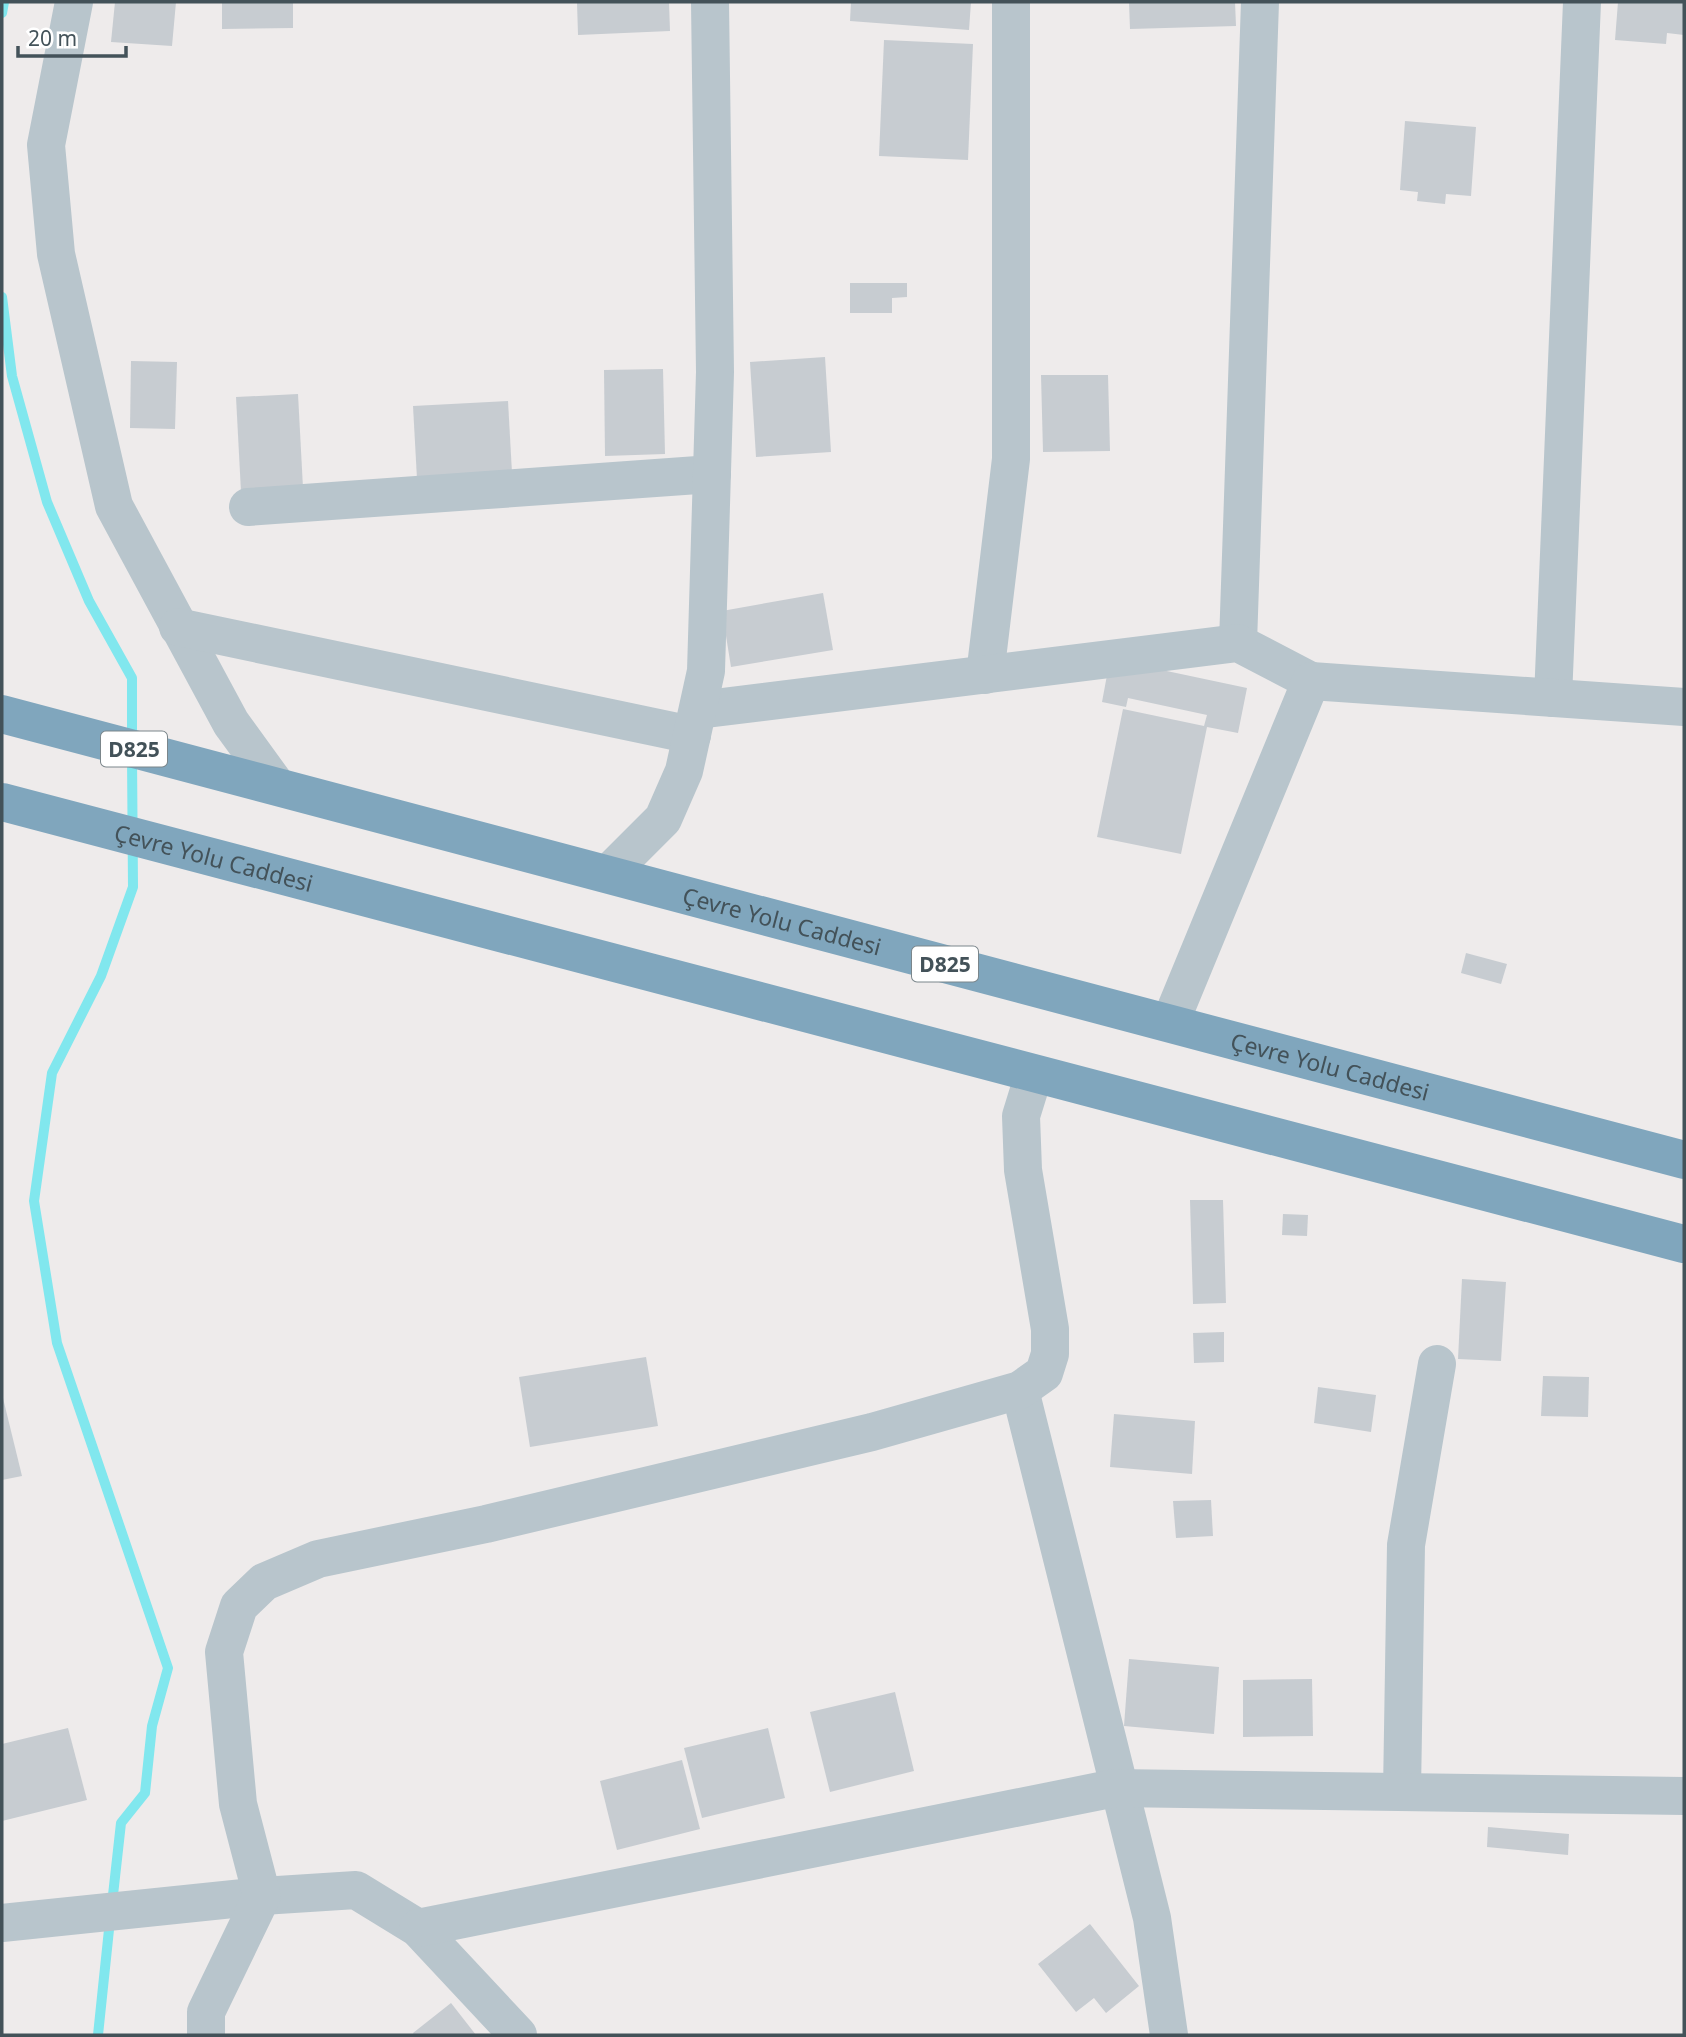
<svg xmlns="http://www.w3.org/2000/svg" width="1686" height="2037" viewBox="0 0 1686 2037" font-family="'Noto Sans',sans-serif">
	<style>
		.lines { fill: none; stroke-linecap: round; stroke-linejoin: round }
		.stream { stroke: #81e7ee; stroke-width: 10 }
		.building { fill: #c7ccd1 }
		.minor { stroke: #b8c5cc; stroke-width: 38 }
		.highway { stroke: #80a6bd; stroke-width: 38 }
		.labels { text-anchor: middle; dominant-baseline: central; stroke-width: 6; stroke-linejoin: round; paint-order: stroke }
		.shield { fill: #fff; stroke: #7b868b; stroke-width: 2 }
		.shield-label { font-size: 21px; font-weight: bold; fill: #435259 }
		.street-label { font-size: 23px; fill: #435259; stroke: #fff }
	</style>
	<rect width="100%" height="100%" fill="#eeebeb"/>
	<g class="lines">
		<g class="stream">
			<polyline points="2,13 4,2"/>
			<polyline points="2,297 12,376 47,502 89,601 132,678 132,740"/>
			<polyline points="112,1904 121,1823 145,1793 152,1726 168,1668 57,1343 34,1201 52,1073 101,976 133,887 132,756"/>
			<polyline points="98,2035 110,1920"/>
		</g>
	</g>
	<g class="building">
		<polygon points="115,2 176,2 172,46 111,42"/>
		<polygon points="222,2 293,2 293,28 222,29"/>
		<polygon points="577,2 669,2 670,31 578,35"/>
		<polygon points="851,2 971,2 969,30 850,21"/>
		<polygon points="1129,2 1235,2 1236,26 1130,29"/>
		<polygon points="1618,2 1684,2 1684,35 1667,33 1666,44 1615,40"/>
		<polygon points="884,40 973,44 968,160 879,156"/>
		<polygon points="1405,121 1476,127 1471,196 1446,194 1445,204 1417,201 1418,192 1400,190"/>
		<polygon points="850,283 907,283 907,297 892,298 892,313 850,313"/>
		<polygon points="825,357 831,452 756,457 750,362"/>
		<polygon points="131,361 177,362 175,429 130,428"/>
		<polygon points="663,369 665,454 605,456 604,370"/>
		<polygon points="1041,375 1108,375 1110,451 1043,452"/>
		<polygon points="298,394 303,488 241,492 236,397"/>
		<polygon points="508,401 512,473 417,479 413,406"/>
		<polygon points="823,593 833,650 731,667 722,611"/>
		<polygon points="1110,659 1247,688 1238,733 1207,727 1181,854 1097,837 1123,709 1204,726 1207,715 1128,698 1126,707 1102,702"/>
		<polygon points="1466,953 1507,964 1501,984 1461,973"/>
		<polygon points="1190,1200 1223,1200 1226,1303 1193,1304"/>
		<polygon points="1283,1214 1308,1215 1307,1236 1282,1235"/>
		<polygon points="1462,1279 1506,1282 1501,1361 1458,1359"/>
		<polygon points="1224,1332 1224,1362 1194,1363 1193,1333"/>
		<polygon points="646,1357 658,1426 530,1447 519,1377"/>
		<polygon points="1543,1376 1589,1377 1588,1417 1541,1416"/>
		<polygon points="1318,1387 1376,1395 1371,1432 1314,1423"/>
		<polygon points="2,1394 22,1476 2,1480"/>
		<polygon points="1114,1414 1195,1421 1192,1474 1110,1467"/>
		<polygon points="1211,1500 1213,1536 1176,1538 1173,1501"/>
		<polygon points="1129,1659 1219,1667 1214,1734 1124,1726"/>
		<polygon points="1312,1679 1313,1736 1243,1737 1243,1680"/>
		<polygon points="895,1692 914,1771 830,1792 810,1712"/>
		<polygon points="68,1728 87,1800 2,1821 2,1744"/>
		<polygon points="768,1728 785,1798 702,1818 684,1748"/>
		<polygon points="682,1760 700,1829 617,1850 600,1781"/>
		<polygon points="1488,1827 1569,1834 1568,1855 1487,1847"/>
		<polygon points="1090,1924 1139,1986 1106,2013 1094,1998 1076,2012 1038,1964"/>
		<polygon points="451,2003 476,2035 414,2035 413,2033"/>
	</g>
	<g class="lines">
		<g class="minor">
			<polyline points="74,2 46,145 56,254 114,506 231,723 276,785"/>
			<polyline points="248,507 712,474"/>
			<polyline points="178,627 692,735"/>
			<polyline points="1238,643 1260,2"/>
			<polyline points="985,675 1011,459 1011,2"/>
			<polyline points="1553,698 1582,2"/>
			<polyline points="698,710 1238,643 1311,681"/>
			<polyline points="608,874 663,819 684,771 706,671 715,372 710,2"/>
			<polyline points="1170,1023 1311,681 1684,707"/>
			<polyline points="1020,1390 1152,1918 1169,2035"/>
			<polyline points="1402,1792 1406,1545 1437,1364"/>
			<polyline points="2,1923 262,1896 356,1890 418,1928 518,2035"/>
			<polyline points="418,1928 1115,1788 1684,1796"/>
			<polyline points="206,2035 206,2012 262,1896 238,1804 224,1652 239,1606 264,1582 318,1559 486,1524 872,1432 1020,1390 1044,1373 1050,1354 1050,1329 1023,1170 1021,1116 1034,1074"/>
		</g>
		<g class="highway">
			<path id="s1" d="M 2,714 L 1684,1160"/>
			<path id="s2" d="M 2,802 L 1684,1244"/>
		</g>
	</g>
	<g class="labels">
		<g class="shield">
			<rect x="101" y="731.5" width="66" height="35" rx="5"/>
			<rect x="912" y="946.5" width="66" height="35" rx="5"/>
		</g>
		<g class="shield-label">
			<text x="134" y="749">D825</text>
			<text x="945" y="964">D825</text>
		</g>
		<g class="street-label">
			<text stroke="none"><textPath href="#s2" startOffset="219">Çevre Yolu Caddesi</textPath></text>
			<text stroke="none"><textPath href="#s1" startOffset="807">Çevre Yolu Caddesi</textPath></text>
			<text stroke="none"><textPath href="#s1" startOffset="1374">Çevre Yolu Caddesi</textPath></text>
		</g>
	</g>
	<rect width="1686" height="2037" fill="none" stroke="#435259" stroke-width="7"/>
	<path d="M18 46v10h108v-10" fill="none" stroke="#435259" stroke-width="3.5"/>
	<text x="28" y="46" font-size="21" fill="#435259" stroke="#ffffff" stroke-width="5" paint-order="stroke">20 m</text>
</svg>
